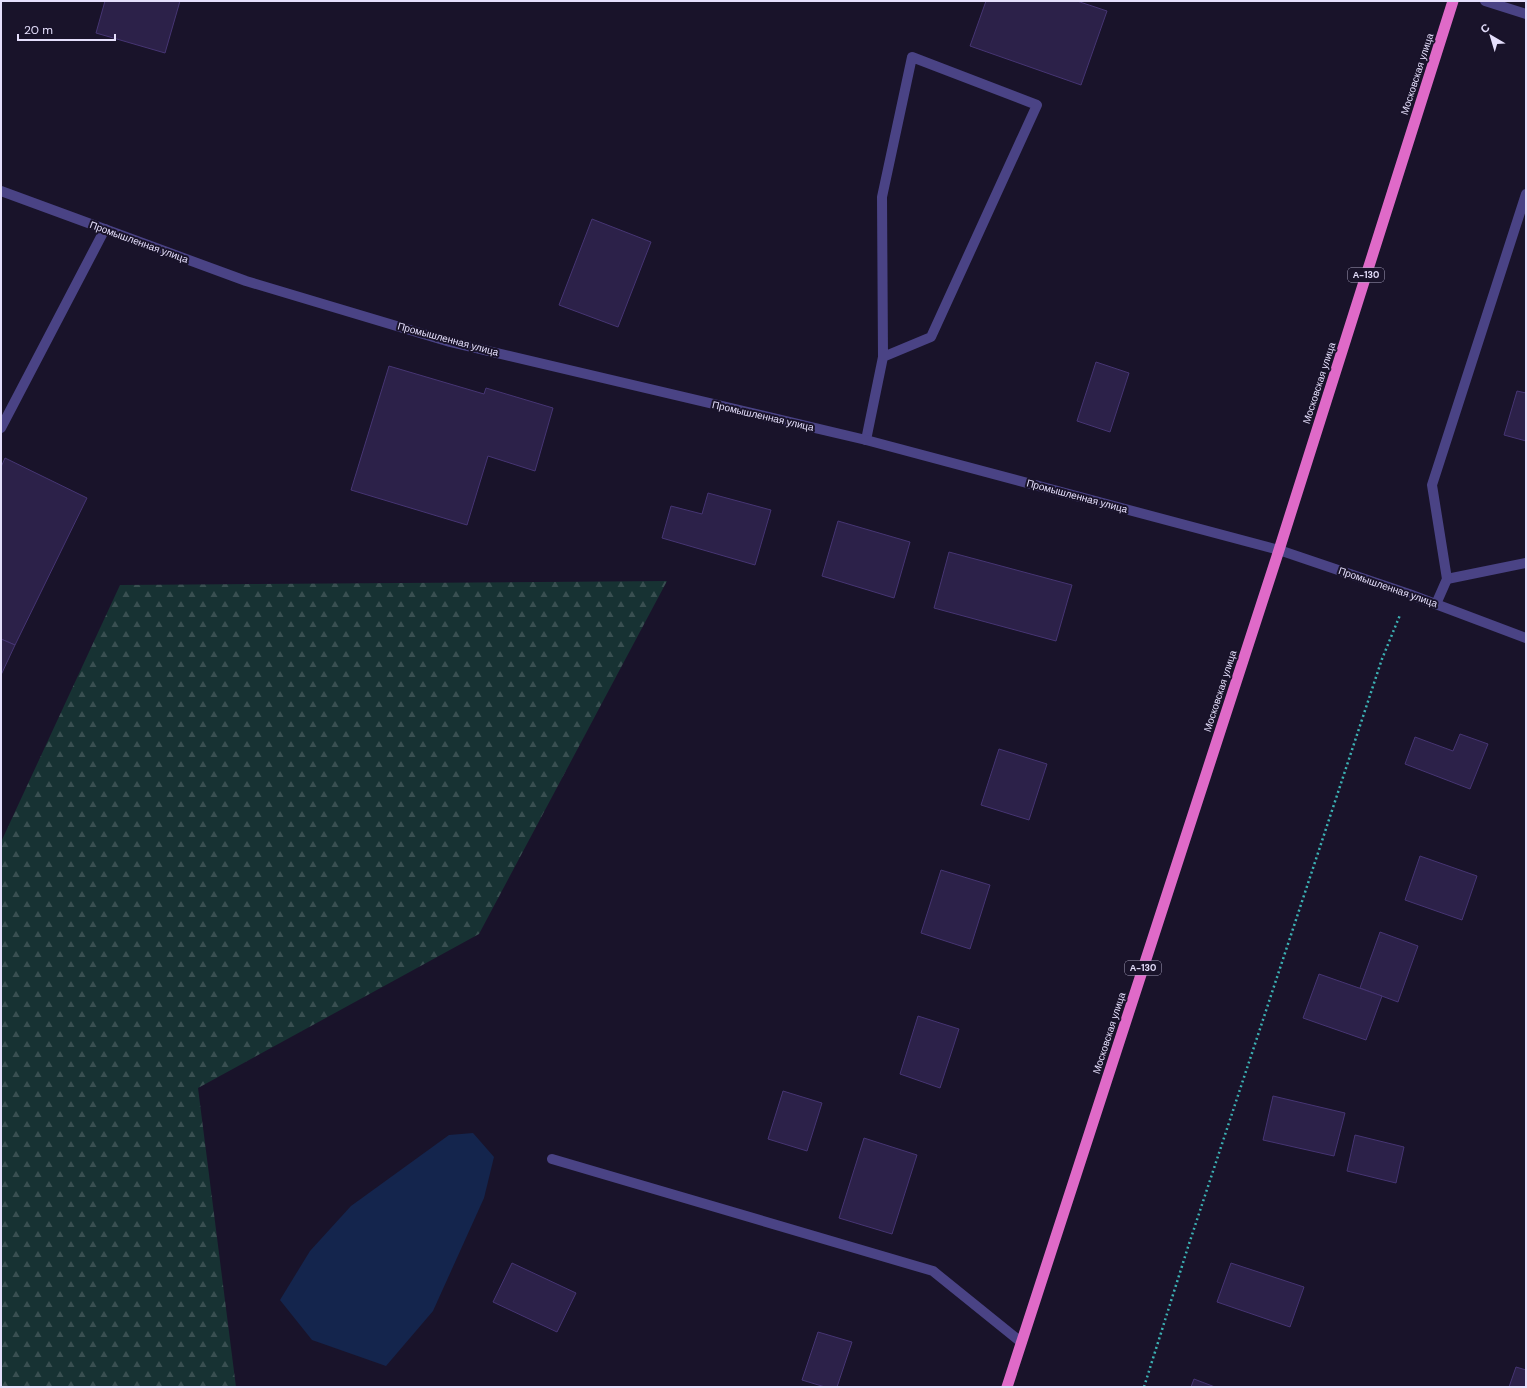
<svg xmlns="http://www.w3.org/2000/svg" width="1527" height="1388" viewBox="0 0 1527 1388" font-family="'DM Sans',sans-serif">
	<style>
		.forest { fill: url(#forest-firs) }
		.water { fill: #14254d }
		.building { fill: #2c2149; stroke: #463573 }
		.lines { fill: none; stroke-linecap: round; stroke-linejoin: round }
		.path { stroke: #3cb1b4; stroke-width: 2.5; stroke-dasharray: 2 3; stroke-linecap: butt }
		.service { stroke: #4a4385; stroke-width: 10 }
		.minor { stroke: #4a4385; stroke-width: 10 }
		.trunk { stroke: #df6ac8; stroke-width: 11 }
		.labels { text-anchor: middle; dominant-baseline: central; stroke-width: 4; stroke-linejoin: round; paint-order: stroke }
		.shield { fill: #19132a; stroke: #a8a2bd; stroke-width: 1 }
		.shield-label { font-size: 9px; font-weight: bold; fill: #e5dffc }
		.street-label { font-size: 10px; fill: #e5dffc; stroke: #19132a }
	</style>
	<defs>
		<pattern id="forest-firs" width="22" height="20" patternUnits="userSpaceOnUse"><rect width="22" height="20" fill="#173233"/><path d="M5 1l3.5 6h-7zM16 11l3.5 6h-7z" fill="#394f51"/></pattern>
	</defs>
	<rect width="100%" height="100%" fill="#19132a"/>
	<polygon class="forest" points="667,581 479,934 198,1088 236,1387 1,1387 1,842 120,585"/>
	<polygon class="water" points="473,1133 494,1157 484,1198 433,1311 386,1366 312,1340 280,1300 310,1251 351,1206 449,1135"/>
	<g class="building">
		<polygon points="105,1 180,1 165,53 96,33"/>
		<polygon points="986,1 1077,1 1107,11 1081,85 970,46"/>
		<polygon points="592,219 651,242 618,327 559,305"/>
		<polygon points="1096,362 1129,373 1110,432 1077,421"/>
		<polygon points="389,366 484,394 486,388 553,408 535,471 488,456 467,525 351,490"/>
		<polygon points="1517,391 1526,393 1526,441 1504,435"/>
		<polygon points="5,458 87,498 15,645 1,639 1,467"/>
		<polygon points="708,493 771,510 755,565 662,538 671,506 702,514"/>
		<polygon points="838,521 910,542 894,598 822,576"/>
		<polygon points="949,552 1072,585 1056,641 934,608"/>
		<polygon points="1,639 15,645 1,675"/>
		<polygon points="1460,734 1488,744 1470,789 1405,764 1415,737 1453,751"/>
		<polygon points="999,749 1047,764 1029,820 981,805"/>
		<polygon points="1420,856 1477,876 1462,920 1405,900"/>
		<polygon points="941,870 990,885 970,949 921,933"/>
		<polygon points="1380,932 1418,946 1398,1002 1360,988"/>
		<polygon points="1319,974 1382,996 1366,1040 1303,1018"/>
		<polygon points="918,1016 959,1029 940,1088 900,1074"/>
		<polygon points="783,1091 822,1103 807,1151 768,1139"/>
		<polygon points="1273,1096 1345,1113 1334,1156 1263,1140"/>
		<polygon points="1355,1135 1404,1147 1396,1183 1347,1171"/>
		<polygon points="864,1138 917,1155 892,1234 839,1218"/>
		<polygon points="512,1263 576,1293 557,1332 493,1302"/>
		<polygon points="1231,1263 1304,1287 1290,1327 1217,1302"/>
		<polygon points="818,1332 852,1342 837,1387 825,1387 802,1380"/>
		<polygon points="1516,1367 1526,1370 1526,1387 1509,1387"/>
		<polygon points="1194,1379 1215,1387 1191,1387"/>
	</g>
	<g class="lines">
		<polyline class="path" points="1144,1387 1188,1247 1382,659 1400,615"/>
		<g class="service">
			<polyline points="1485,1 1526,14"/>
			<polyline points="1,428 105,229"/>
			<polyline points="866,440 883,357 931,337 1037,105 912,57 882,197 883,357"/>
			<polyline points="1447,579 1526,563"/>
			<polyline points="1436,604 1447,579 1432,485 1526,194"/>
			<polyline points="552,1159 933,1271 1021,1342"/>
		</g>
		<polyline class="minor" points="1,191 246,281 450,342 866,440 1279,550 1409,594 1526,638"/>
		<polyline class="trunk" points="1007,1387 1279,550 1453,1"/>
	</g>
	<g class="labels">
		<g class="shield">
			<rect x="1348" y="268" width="36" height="14" rx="3"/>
			<rect x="1125" y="961" width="36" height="14" rx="3"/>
		</g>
		<g class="shield-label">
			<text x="1366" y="275">А-130</text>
			<text x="1143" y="968">А-130</text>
		</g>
		<g class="street-label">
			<text transform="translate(1417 74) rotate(-72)">Московская улица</text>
			<text transform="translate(139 242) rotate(20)">Промышленная улица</text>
			<text transform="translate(448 339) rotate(15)">Промышленная улица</text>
			<text transform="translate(1319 383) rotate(-72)">Московская улица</text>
			<text transform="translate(763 416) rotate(13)">Промышленная улица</text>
			<text transform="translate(1077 496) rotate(15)">Промышленная улица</text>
			<text transform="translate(1388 587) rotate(19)">Промышленная улица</text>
			<text transform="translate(1220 691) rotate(-72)">Московская улица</text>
			<text transform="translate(1109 1033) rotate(-72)">Московская улица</text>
		</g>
	</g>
	<rect width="1527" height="1388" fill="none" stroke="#e5dffc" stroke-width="4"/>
	<g transform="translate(1491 36) rotate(322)" stroke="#19132a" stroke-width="3" paint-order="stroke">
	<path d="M0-3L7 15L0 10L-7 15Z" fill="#e5dffc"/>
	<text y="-6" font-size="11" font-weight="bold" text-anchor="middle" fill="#e5dffc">С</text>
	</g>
	<path d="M18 34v6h97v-6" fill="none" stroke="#e5dffc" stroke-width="2"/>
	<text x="24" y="34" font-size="12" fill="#e5dffc" stroke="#19132a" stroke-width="3" paint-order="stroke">20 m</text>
</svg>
